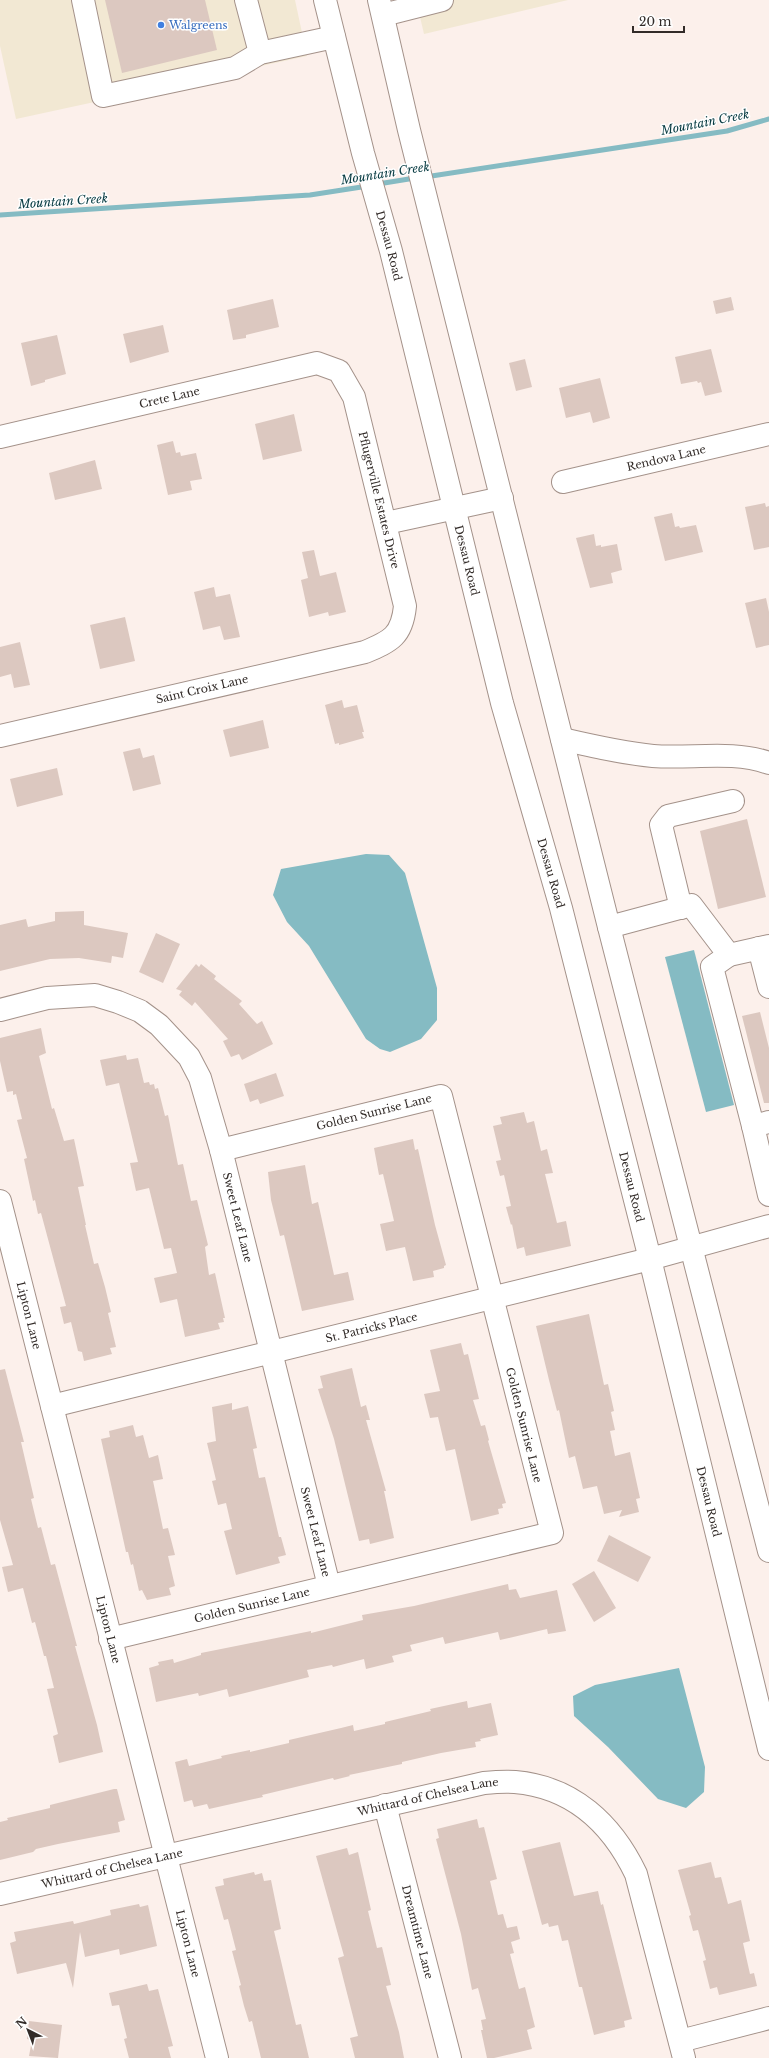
<svg xmlns="http://www.w3.org/2000/svg" width="769" height="2058" viewBox="0 0 769 2058" font-family="'Libre Baskerville',serif">
	<style>
		.commercial { fill: #f2e8d3 }
		.water { fill: #85bbc3 }
		.lines { fill: none; stroke-linecap: round; stroke-linejoin: round }
		.stream { stroke: #85bbc3; stroke-width: 5 }
		.building { fill: #dcc8c0 }
		.minor-casing { stroke: #a4928a; stroke-width: 24 }
		.major-casing { stroke: #a4928a; stroke-width: 24 }
		.minor { stroke: #fff; stroke-width: 22 }
		.major { stroke: #fff; stroke-width: 22 }
		.shop-dot { fill: #3f7fe0; stroke: #fff; stroke-width: 1.5 }
		.labels { text-anchor: middle; dominant-baseline: central; stroke-width: 3; stroke-linejoin: round; paint-order: stroke }
		.shop-label { font-size: 11px; fill: #366cbe; stroke: #fff; text-anchor: start }
		.street-label { font-size: 11px; fill: #322b28; stroke: #fff }
		.water-label { font-size: 12px; font-style: italic; fill: #073b42; stroke: #fff }
	</style>
	<rect width="100%" height="100%" fill="#fcf0eb"/>
	<g class="commercial">
		<polygon points="0,0 295,0 307,56 16,119 0,46"/>
		<polygon points="416,0 568,0 424,34"/>
	</g>
	<g class="water">
		<polygon points="366,854 389,855 405,873 437,988 437,1020 421,1039 390,1052 380,1049 366,1039 309,946 287,922 273,895 281,869"/>
		<polygon points="694,950 734,1105 706,1112 665,957"/>
		<polygon points="679,1668 705,1767 704,1792 686,1808 658,1799 608,1747 574,1716 573,1696 595,1685"/>
	</g>
	<g class="lines">
		<g class="stream">
			<polyline points="425,177 727,131 769,119"/>
			<polyline points="378,184 415,178"/>
			<polyline points="0,215 310,195 368,186"/>
		</g>
	</g>
	<g class="building">
		<polygon points="105,0 205,0 217,50 122,73"/>
		<polygon points="731,297 734,310 716,314 713,301"/>
		<polygon points="273,299 279,327 246,335 246,338 233,340 227,310"/>
		<polygon points="163,325 169,352 130,363 123,334"/>
		<polygon points="57,335 66,374 45,380 45,382 31,386 21,343"/>
		<polygon points="711,349 722,392 705,396 701,382 698,383 697,381 681,384 675,357"/>
		<polygon points="525,359 532,387 516,391 509,363"/>
		<polygon points="600,378 610,418 593,423 590,412 566,418 559,388"/>
		<polygon points="294,414 302,451 263,460 255,424"/>
		<polygon points="173,441 176,453 180,452 181,456 196,453 202,479 190,481 192,490 168,495 157,445"/>
		<polygon points="95,460 102,489 55,500 49,473"/>
		<polygon points="765,503 766,507 769,506 769,547 754,550 745,507"/>
		<polygon points="672,513 675,527 679,526 680,528 696,525 703,552 665,561 654,517"/>
		<polygon points="594,534 596,546 601,545 601,547 617,544 622,570 611,573 613,583 590,588 576,538"/>
		<polygon points="314,550 320,576 336,572 346,612 329,616 328,612 309,617 301,580 308,578 302,552"/>
		<polygon points="214,587 216,597 230,594 240,637 224,640 220,626 203,630 194,592"/>
		<polygon points="766,598 769,612 769,645 756,648 745,603"/>
		<polygon points="125,617 135,661 100,669 90,625"/>
		<polygon points="20,642 30,685 14,688 11,674 0,677 0,647"/>
		<polygon points="342,700 344,708 357,705 364,732 362,732 364,738 339,745 339,743 335,744 325,705"/>
		<polygon points="263,720 269,748 230,757 223,730"/>
		<polygon points="140,748 143,758 154,755 161,784 133,791 123,752"/>
		<polygon points="57,768 63,795 17,807 10,779"/>
		<polygon points="747,819 766,897 718,909 700,831"/>
		<polygon points="84,911 84,925 128,933 123,958 112,956 111,963 79,958 50,959 0,971 0,925 26,919 28,927 55,921 55,912"/>
		<polygon points="156,933 180,944 163,983 139,972"/>
		<polygon points="196,964 199,967 201,964 216,976 214,979 242,1001 239,1004 257,1024 262,1021 273,1044 242,1060 239,1054 231,1057 223,1041 228,1039 195,1002 192,1006 179,995 182,991 176,989"/>
		<polygon points="760,1012 769,1048 769,1103 764,1103 742,1016"/>
		<polygon points="41,1028 46,1053 39,1056 52,1109 54,1108 64,1141 74,1139 84,1186 78,1187 86,1225 85,1225 94,1264 98,1263 105,1287 111,1312 108,1313 116,1347 110,1348 112,1354 84,1361 82,1352 78,1351 71,1322 64,1324 60,1307 66,1306 41,1213 38,1214 35,1200 33,1201 24,1159 27,1158 17,1120 22,1119 16,1094 13,1095 13,1091 7,1092 0,1061 0,1038"/>
		<polygon points="126,1055 127,1060 138,1058 144,1083 149,1082 150,1085 154,1084 155,1089 158,1088 165,1116 168,1115 178,1165 183,1164 191,1201 197,1200 208,1245 205,1247 209,1275 215,1273 225,1318 223,1318 224,1322 218,1323 220,1329 185,1337 177,1299 160,1303 154,1278 177,1273 171,1248 164,1249 149,1188 136,1191 130,1163 138,1162 119,1083 106,1086 100,1060"/>
		<polygon points="276,1073 284,1096 260,1104 258,1099 250,1102 244,1084"/>
		<polygon points="524,1112 527,1123 534,1121 541,1151 547,1149 553,1173 545,1174 557,1223 566,1221 571,1246 526,1256 524,1247 517,1249 512,1224 511,1225 506,1207 511,1206 504,1175 500,1176 496,1161 501,1160 493,1126 502,1124 500,1117"/>
		<polygon points="413,1139 415,1150 418,1149 435,1225 446,1265 444,1266 444,1268 433,1271 434,1277 413,1281 405,1247 386,1251 380,1224 394,1221 383,1174 379,1175 374,1148"/>
		<polygon points="305,1165 312,1204 318,1202 334,1275 348,1272 354,1300 302,1311 284,1235 280,1236 271,1200 268,1172"/>
		<polygon points="589,1314 604,1385 608,1384 614,1411 611,1412 615,1430 610,1431 615,1456 630,1452 640,1498 636,1499 639,1512 619,1517 622,1510 604,1514 597,1486 583,1489 575,1456 569,1458 559,1410 557,1411 549,1380 536,1326"/>
		<polygon points="461,1343 464,1355 468,1354 479,1399 473,1400 481,1426 485,1425 489,1440 488,1441 506,1503 502,1504 503,1508 498,1509 499,1514 471,1521 455,1449 446,1451 438,1417 430,1418 424,1394 440,1391 430,1350"/>
		<polygon points="352,1368 361,1407 366,1405 370,1420 366,1420 386,1491 384,1491 394,1538 370,1544 369,1539 359,1541 334,1439 318,1389 323,1388 320,1376"/>
		<polygon points="5,1369 24,1442 21,1442 34,1498 31,1499 38,1528 41,1527 51,1565 55,1564 77,1646 75,1646 97,1725 103,1752 59,1763 53,1736 58,1734 47,1689 54,1688 46,1656 44,1656 35,1622 32,1623 23,1588 8,1592 2,1567 13,1565 0,1520 0,1370"/>
		<polygon points="232,1403 232,1410 248,1406 257,1448 253,1449 259,1478 265,1477 279,1537 281,1537 286,1555 278,1557 280,1563 236,1575 224,1531 232,1529 226,1503 218,1505 212,1481 216,1480 207,1443 216,1441 212,1407"/>
		<polygon points="133,1425 136,1437 143,1435 149,1458 158,1455 163,1479 153,1481 163,1529 168,1528 175,1555 168,1556 175,1586 169,1588 171,1595 147,1600 142,1590 139,1591 133,1564 131,1565 128,1552 126,1552 101,1439 110,1437 109,1431"/>
		<polygon points="609,1535 651,1557 638,1582 597,1561"/>
		<polygon points="594,1571 616,1608 594,1622 572,1584"/>
		<polygon points="508,1584 509,1590 516,1589 520,1598 557,1590 566,1631 548,1634 547,1629 500,1640 498,1632 445,1644 443,1637 410,1645 412,1651 392,1656 394,1662 366,1669 364,1659 333,1667 332,1665 307,1670 309,1677 229,1697 227,1689 199,1696 198,1693 156,1702 149,1668 159,1665 158,1662 173,1659 174,1663 201,1655 201,1653 311,1631 311,1633 363,1620 362,1615 414,1606"/>
		<polygon points="467,1701 468,1708 491,1703 498,1735 480,1739 481,1741 475,1742 476,1747 441,1753 402,1762 402,1764 349,1775 350,1776 334,1780 333,1778 262,1795 263,1797 209,1809 207,1804 194,1807 192,1800 184,1802 175,1762 187,1759 189,1766 222,1758 221,1756 250,1750 250,1752 289,1743 289,1740 341,1728 353,1725 354,1731 385,1724 385,1722 431,1711 430,1709"/>
		<polygon points="114,1789 117,1789 125,1820 118,1822 120,1832 58,1844 36,1849 33,1852 0,1860 0,1822 8,1820 7,1818 50,1808 50,1805"/>
		<polygon points="477,1819 479,1828 484,1827 497,1879 490,1881 498,1915 503,1914 507,1928 517,1926 520,1939 511,1942 514,1953 510,1954 519,1989 525,1987 535,2027 527,2030 532,2049 494,2058 487,2058 481,2030 483,2030 481,2020 486,2019 478,1988 472,1990 461,1934 436,1839 439,1838 437,1829"/>
		<polygon points="560,1842 574,1896 598,1891 601,1905 603,1904 632,2019 624,2021 625,2027 594,2035 582,1987 579,1987 568,1940 562,1941 558,1925 549,1927 548,1923 542,1925 522,1851"/>
		<polygon points="347,1848 349,1855 358,1852 371,1910 368,1911 377,1948 382,1947 391,1985 386,1986 399,2032 404,2058 355,2058 350,2038 358,2036 338,1958 344,1956 316,1856"/>
		<polygon points="711,1862 715,1878 721,1877 728,1904 741,1900 750,1941 743,1943 750,1974 754,1973 757,1986 719,1995 717,1987 710,1989 703,1961 706,1960 698,1930 693,1931 689,1916 691,1915 678,1870"/>
		<polygon points="254,1872 255,1875 262,1873 264,1881 271,1880 281,1929 274,1931 296,2025 301,2024 309,2058 261,2058 252,2021 249,2022 244,2006 239,1986 241,1985 232,1951 236,1950 228,1919 224,1920 215,1887 224,1885 223,1879"/>
		<polygon points="139,1904 140,1907 148,1905 157,1946 120,1955 119,1949 85,1957 80,1932 73,1988 66,1963 17,1974 10,1943 16,1941 14,1932 73,1921 74,1924 111,1915 110,1910"/>
		<polygon points="147,1984 149,1991 158,1989 173,2046 168,2047 171,2058 129,2058 124,2039 127,2038 119,2005 112,2006 109,1993"/>
		<polygon points="29,2021 62,2025 58,2058 29,2056 32,2040 27,2039"/>
	</g>
	<g class="lines">
		<defs>
			<g id="minor">
				<polyline points="83,0 103,96 235,68 260,53 334,37"/>
				<polyline points="246,0 260,53"/>
				<polyline points="383,15 442,0"/>
				<path id="s1" d="M 0,437 L 317,363 L 339,371 L 354,397 L 405,606 C 402,636 391,641 365,652 L 0,736"/>
				<path id="s2" d="M 563,482 L 769,434"/>
				<polyline points="386,523 502,498"/>
				<path d="M 562,739 C 592,746 622,753 653,756 C 691,759 733,750 769,763"/>
				<polyline points="681,908 661,825 668,816 733,801"/>
				<polyline points="609,927 691,905 729,955 769,946"/>
				<polyline points="759,948 769,987"/>
				<polyline points="729,955 712,967 753,1126"/>
				<path id="s3" d="M 0,1010 L 47,998 L 95,995 L 118,1002 L 140,1011 L 159,1025 L 189,1057 L 200,1078 L 221,1150 L 329,1586"/>
				<polyline points="769,1122 753,1126 769,1195"/>
				<path id="s4" d="M 0,1201 L 217,2058"/>
				<path id="s5" d="M 52,1406 L 650,1259 L 769,1226"/>
				<path id="s6" d="M 110,1639 L 552,1533 L 441,1096 L 221,1150"/>
				<path id="s7" d="M 385,1805 L 450,2058"/>
				<path id="s8" d="M 0,1894 L 484,1783 C 494,1782 505,1781 515,1782 C 573,1787 612,1824 636,1874 L 684,2058"/>
				<polyline points="680,2041 769,2018"/>
			</g>
			<g id="major">
				<path id="s9" d="M 325,0 L 363,153 L 391,251 L 502,703 L 561,908 L 650,1259 L 769,1749"/>
				<polyline points="379,0 409,130 609,927 769,1551"/>
			</g>
		</defs>
		<use href="#minor" class="minor-casing"/>
		<use href="#major" class="major-casing"/>
		<use href="#minor" class="minor"/>
		<use href="#major" class="major"/>
	</g>
	<circle class="shop-dot" cx="161" cy="25" r="4"/>
	<g class="labels">
		<g class="shop-label">
			<text x="169" y="25">Walgreens</text>
		</g>
		<g class="street-label">
			<text stroke="none"><textPath href="#s9" startOffset="254">Dessau Road</textPath></text>
			<text stroke="none"><textPath href="#s1" startOffset="174">Crete Lane</textPath></text>
			<text stroke="none"><textPath href="#s2" startOffset="106">Rendova Lane</textPath></text>
			<text stroke="none"><textPath href="#s1" startOffset="485">Pflugerville Estates Drive</textPath></text>
			<text stroke="none"><textPath href="#s9" startOffset="578">Dessau Road</textPath></text>
			<text transform="translate(202 689) rotate(-13)">Saint Croix Lane</text>
			<text stroke="none"><textPath href="#s9" startOffset="902">Dessau Road</textPath></text>
			<text transform="translate(374 1112) rotate(-14)">Golden Sunrise Lane</text>
			<text stroke="none"><textPath href="#s9" startOffset="1226">Dessau Road</textPath></text>
			<text stroke="none"><textPath href="#s3" startOffset="380">Sweet Leaf Lane</textPath></text>
			<text stroke="none"><textPath href="#s4" startOffset="118">Lipton Lane</textPath></text>
			<text stroke="none"><textPath href="#s5" startOffset="329">St. Patricks Place</textPath></text>
			<text transform="translate(524 1425) rotate(76)">Golden Sunrise Lane</text>
			<text stroke="none"><textPath href="#s9" startOffset="1550">Dessau Road</textPath></text>
			<text stroke="none"><textPath href="#s3" startOffset="704">Sweet Leaf Lane</textPath></text>
			<text stroke="none"><textPath href="#s6" startOffset="146">Golden Sunrise Lane</textPath></text>
			<text stroke="none"><textPath href="#s4" startOffset="442">Lipton Lane</textPath></text>
			<text stroke="none"><textPath href="#s8" startOffset="439">Whittard of Chelsea Lane</textPath></text>
			<text stroke="none"><textPath href="#s8" startOffset="115">Whittard of Chelsea Lane</textPath></text>
			<text stroke="none"><textPath href="#s7" startOffset="131">Dreamtime Lane</textPath></text>
			<text stroke="none"><textPath href="#s4" startOffset="766">Lipton Lane</textPath></text>
		</g>
		<g class="water-label">
			<text transform="translate(705 122) rotate(-11)">Mountain Creek</text>
			<text transform="translate(385 173) rotate(-9)">Mountain Creek</text>
			<text transform="translate(63 201) rotate(-4)">Mountain Creek</text>
		</g>
	</g>
	<g transform="translate(28 2030) rotate(318)" stroke="#ffffff" stroke-width="3" paint-order="stroke">
	<path d="M0-3L7 15L0 10L-7 15Z" fill="#322b28"/>
	<text y="-6" font-size="11" font-weight="bold" text-anchor="middle" fill="#322b28">N</text>
	</g>
	<path d="M633 26v6h51v-6" fill="none" stroke="#322b28" stroke-width="2"/>
	<text x="639" y="26" font-size="12" fill="#322b28" stroke="#ffffff" stroke-width="3" paint-order="stroke">20 m</text>
</svg>
